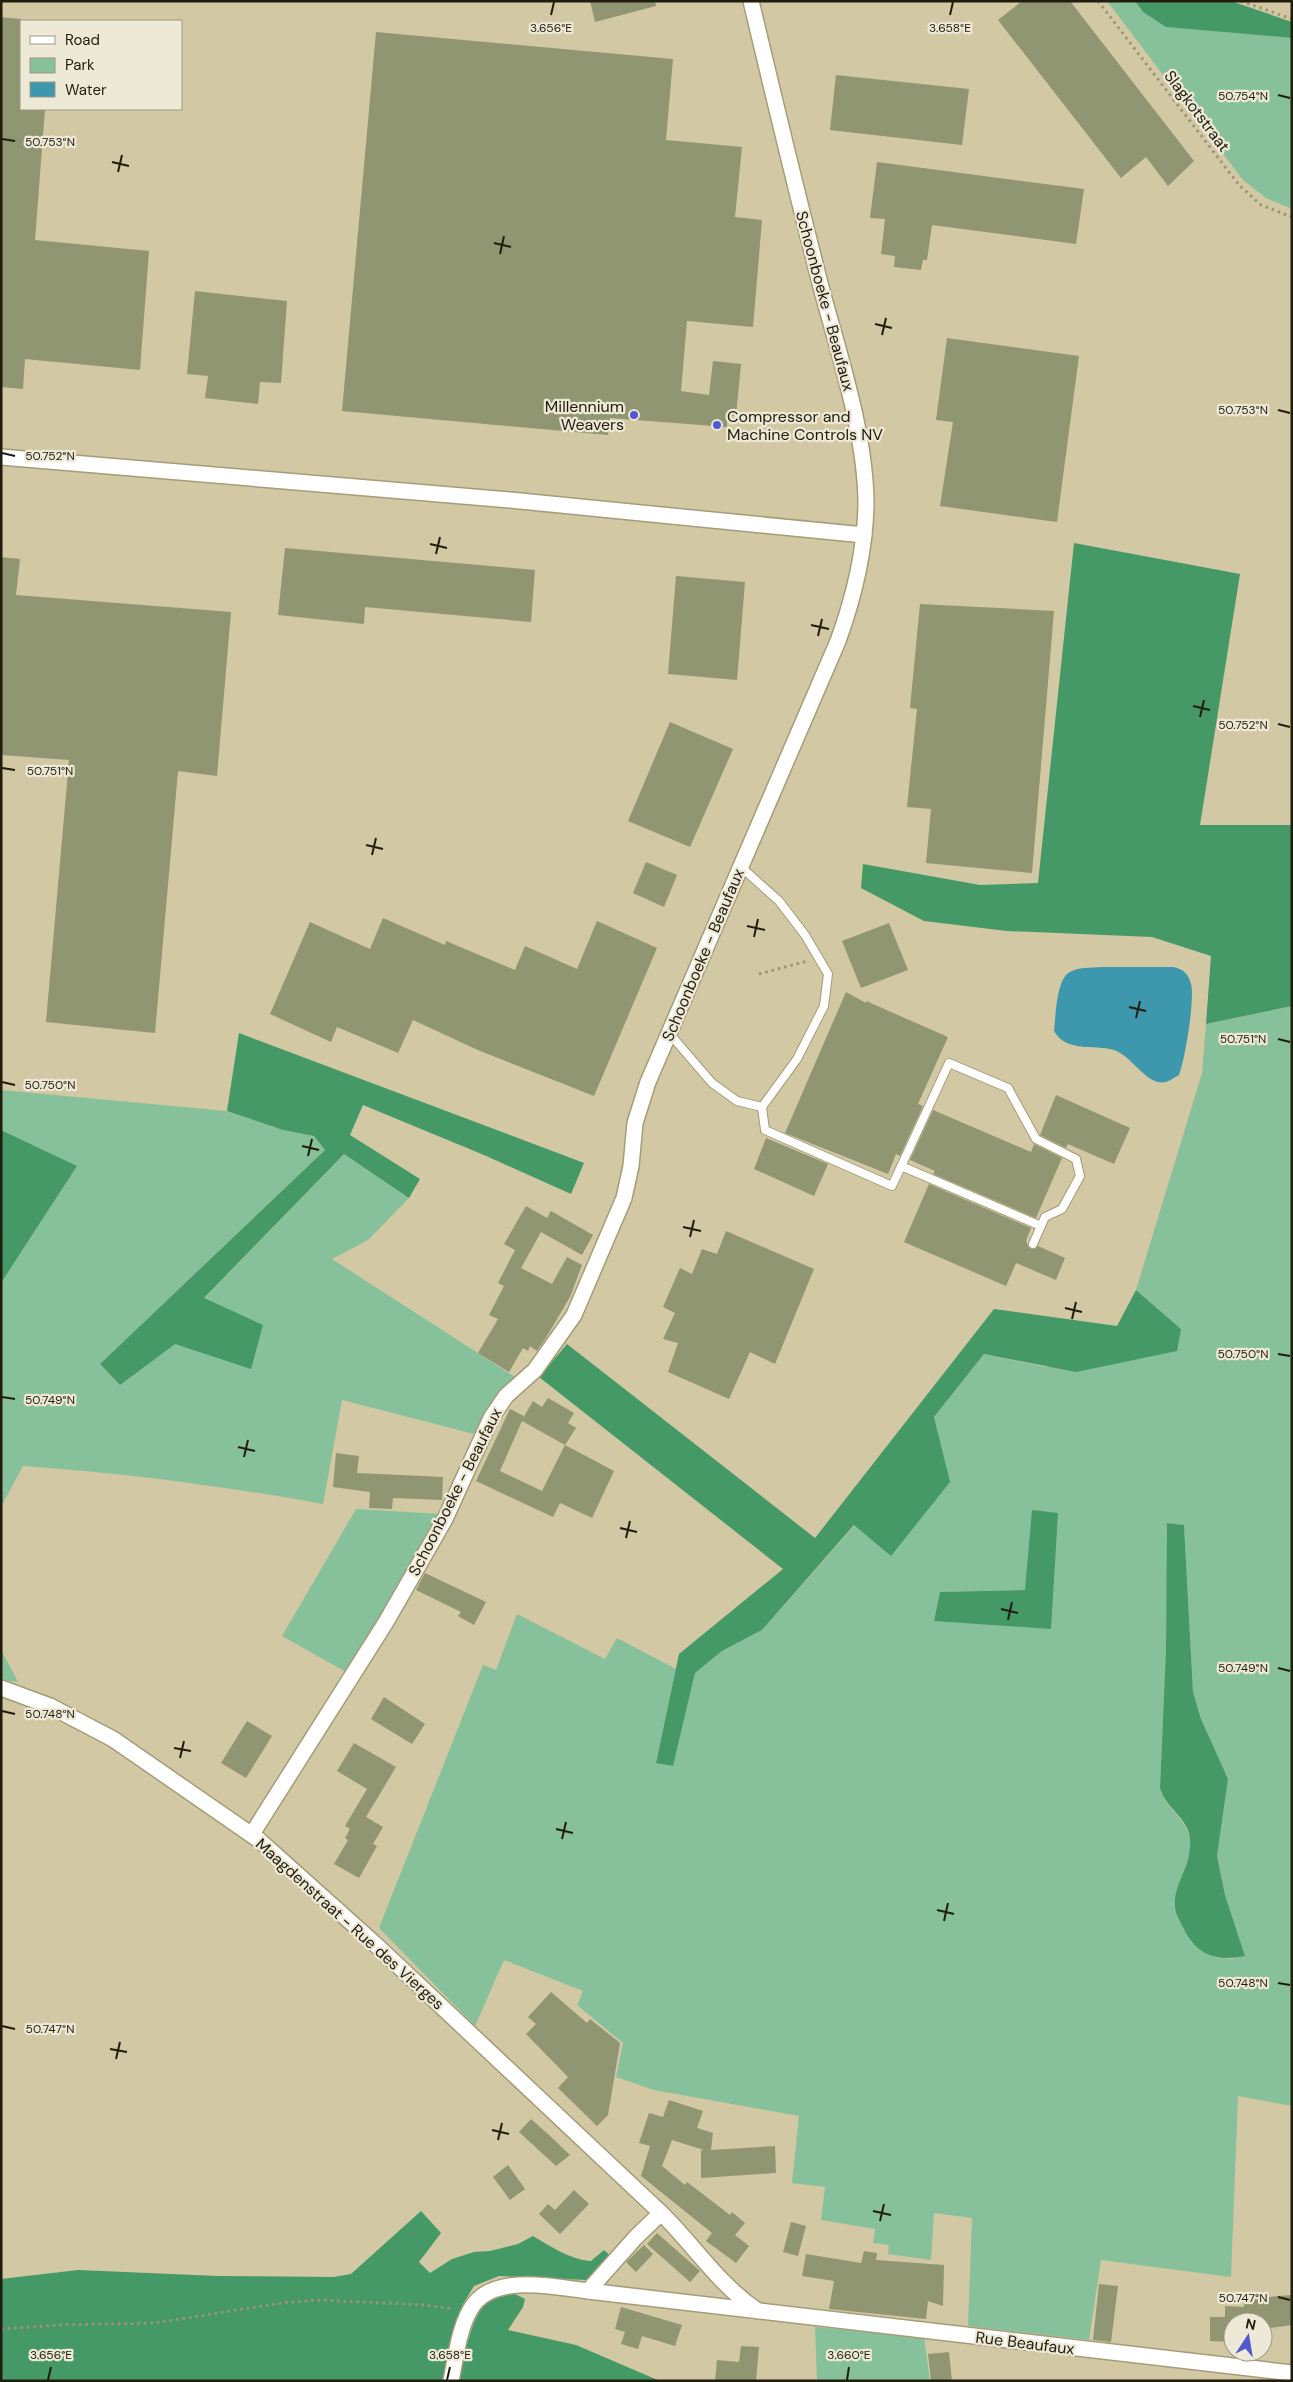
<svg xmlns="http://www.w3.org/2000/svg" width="1293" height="2382" viewBox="0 0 1293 2382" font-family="'DM Sans',sans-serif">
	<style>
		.green { fill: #87c19b; fill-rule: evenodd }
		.forest { fill: #449967 }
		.water { fill: #3d98ad }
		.building { fill: #909572; fill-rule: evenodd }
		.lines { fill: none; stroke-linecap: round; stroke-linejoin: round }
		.service-casing { stroke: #a59c78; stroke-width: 10 }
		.minor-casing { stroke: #a59c78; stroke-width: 18 }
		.path { stroke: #9d9476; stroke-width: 3; stroke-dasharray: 2.5 4; stroke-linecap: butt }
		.service { stroke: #fff; stroke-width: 8 }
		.minor { stroke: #fff; stroke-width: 15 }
		.ticks { fill: none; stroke: #201c0e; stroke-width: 2 }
		.poi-dot { fill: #5059cf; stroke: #ede9d6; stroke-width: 2 }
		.labels { text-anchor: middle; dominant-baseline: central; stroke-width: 4.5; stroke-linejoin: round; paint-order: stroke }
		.street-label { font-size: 16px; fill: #201c0e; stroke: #ede9d6 }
		.poi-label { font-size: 16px; fill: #201c0e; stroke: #ede9d6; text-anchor: end }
		.ticks-label { font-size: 12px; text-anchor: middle; fill: #201c0e; stroke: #ede9d6; stroke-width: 4.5; stroke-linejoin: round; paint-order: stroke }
	</style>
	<rect width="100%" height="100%" fill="#d2c8a3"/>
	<g class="green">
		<polygon points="1107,1 1135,1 1143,12 1167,27 1292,38 1292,209 1266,198 1243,180"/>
		<path d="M 1292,1006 L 1292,2106 L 1238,2096 L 1231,2277 L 1101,2260 L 1089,2340 L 968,2326 L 972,2218 L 934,2213 L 931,2260 L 888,2254 L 889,2245 L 873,2243 L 875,2229 L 821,2220 L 825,2187 L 792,2183 L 799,2116 L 654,2090 L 616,2077 L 623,2043 L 577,2005 L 583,1991 L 504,1960 L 475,2026 L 379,1928 L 483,1665 L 496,1670 L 517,1614 L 605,1659 L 617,1638 L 676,1669 L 656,1762 L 673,1766 L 695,1673 L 722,1651 L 762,1630 L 855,1525 L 891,1555 L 949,1482 L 934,1417 L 984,1354 L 1046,1367 L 1181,1329 L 1136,1290 L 1202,1073 L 1206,1024 ZM 1168,1523 L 1184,1525 L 1193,1692 L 1201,1719 L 1228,1779 L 1217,1856 L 1225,1895 L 1245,1956 L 1230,1959 L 1214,1957 C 1209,1943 1184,1883 1185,1873 C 1185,1860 1194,1852 1189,1836 C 1184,1816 1165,1807 1160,1788 L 1166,1649 ZM 1025,1590 L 934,1621 L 940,1592 Z"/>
		<path d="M 1,1090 L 227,1111 L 283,1130 L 314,1136 L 325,1150 L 100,1364 L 120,1385 L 344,1154 L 409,1198 L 368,1240 L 332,1259 L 518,1379 L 478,1435 L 342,1400 L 323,1504 C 223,1486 124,1473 23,1466 L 1,1507 L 1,1283 L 77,1166 L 1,1130 Z"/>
		<polygon points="356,1509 441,1514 346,1672 282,1636"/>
		<polygon points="1,1650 18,1682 1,1680"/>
		<polygon points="815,2327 924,2337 930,2381 817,2381"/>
	</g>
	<g class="forest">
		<polygon points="1135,1 1231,1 1292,22 1292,38 1166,27 1143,12"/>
		<polygon points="1074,543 1240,574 1200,825 1292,825 1292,1006 1206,1024 1211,956 1152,937 1007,931 924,921 861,888 863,864 980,885 1038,883"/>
		<polygon points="239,1033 584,1163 571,1194 484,1155 363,1105 350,1135 420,1179 409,1198 344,1154 204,1298 263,1325 251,1369 175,1344 120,1385 100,1364 325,1150 314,1136 283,1130 227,1111"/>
		<polygon points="1,1130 77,1166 1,1283"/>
		<polygon points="1136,1290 1181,1329 1177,1351 1076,1372 984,1354 934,1417 950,1482 891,1556 854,1525 762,1630 722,1651 695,1673 673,1766 656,1763 679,1654 783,1569 539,1377 567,1344 815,1538 994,1309 1117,1326"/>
		<polygon points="1032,1510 1058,1513 1051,1629 934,1621 940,1592 1025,1590"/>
		<path d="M 1167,1523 L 1184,1525 L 1193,1692 L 1201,1719 L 1228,1779 L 1217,1856 L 1225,1895 L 1245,1956 C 1216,1962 1196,1955 1183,1927 C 1180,1921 1175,1913 1175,1906 C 1173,1884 1192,1867 1190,1839 C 1188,1817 1166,1809 1160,1788 L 1166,1649 Z"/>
		<path d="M 421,2211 L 441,2233 L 419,2262 L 430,2273 L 452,2259 L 474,2252 L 490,2251 L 518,2244 L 533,2236 C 550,2246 571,2260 591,2261 L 604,2250 L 612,2257 L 587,2280 L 499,2276 L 474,2286 L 463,2304 L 443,2381 L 1,2381 L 1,2279 L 78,2270 L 218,2276 L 334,2277 L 351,2274 Z"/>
		<path d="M 515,2294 L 525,2299 L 523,2307 L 508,2330 L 576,2345 L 660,2381 L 458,2381 C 463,2362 471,2316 486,2304 C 493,2298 506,2295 515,2294 Z"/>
	</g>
	<path class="water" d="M 1101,967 L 1173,967 C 1183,969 1188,973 1191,984 C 1195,999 1185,1060 1179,1075 C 1172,1079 1166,1084 1158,1082 C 1141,1077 1131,1056 1114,1050 C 1093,1044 1067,1053 1054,1031 C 1056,1016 1056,979 1070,972 C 1078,967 1091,968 1101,967 Z"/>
	<g class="building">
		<polygon points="590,1 655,1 656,6 595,22"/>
		<polygon points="1022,1 1070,1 1194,161 1168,186 1146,157 1121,178 998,20"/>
		<polygon points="1,17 21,19 21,109 45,109 35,240 149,251 140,370 25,359 23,389 1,387"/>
		<polygon points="376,32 673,59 666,140 742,147 735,217 762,220 753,327 687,321 681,391 709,395 713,361 741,364 736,416 727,415 727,427 610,418 608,435 342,411"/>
		<polygon points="836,75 969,89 962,145 830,130"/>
		<polygon points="877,162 1084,189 1076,244 932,225 927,260 923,260 921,270 894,267 895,256 881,254 885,219 870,218"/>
		<polygon points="195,291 287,301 281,383 260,382 258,404 205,398 208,376 187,374"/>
		<polygon points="947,338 1079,356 1057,522 940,506 953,422 936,420"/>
		<polygon points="285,548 535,570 531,622 365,607 364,624 278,615"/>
		<polygon points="1,557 20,559 16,595 231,612 217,776 178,771 155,1033 46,1022 69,760 1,755"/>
		<polygon points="676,576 745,582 737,680 668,674"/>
		<polygon points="920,604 1054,611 1032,873 926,863 931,809 907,807 917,709 910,708"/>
		<polygon points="670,722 733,749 690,847 628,821"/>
		<polygon points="646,862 677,875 664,907 633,893"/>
		<polygon points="383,918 445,945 446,941 515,970 525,946 577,969 597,921 657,948 594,1096 480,1051 413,1020 398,1053 337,1027 331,1042 270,1014 310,922 370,949"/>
		<polygon points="889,923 908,970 861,988 842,941"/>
		<polygon points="846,992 866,1003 866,1001 948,1037 918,1104 923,1106 900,1156 896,1154 888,1174 785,1133"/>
		<polygon points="1056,1095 1130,1128 1114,1164 1068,1144 1066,1148 1040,1135"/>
		<polygon points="933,1110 1031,1152 1034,1144 1062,1158 1036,1218 933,1174 935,1171 910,1160"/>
		<polygon points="766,1138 828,1164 814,1196 754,1169"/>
		<polygon points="929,1184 1031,1228 1026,1241 1029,1248 1034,1249 1038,1246 1065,1258 1056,1280 1016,1263 1006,1286 904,1242"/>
		<polygon points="526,1206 547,1218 551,1211 593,1235 582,1255 541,1232 521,1268 552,1284 567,1257 582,1265 570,1297 547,1336 537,1351 530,1346 528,1351 523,1348 509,1372 478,1353 498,1319 489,1315 504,1286 498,1283 515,1250 504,1244"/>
		<polygon points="726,1231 814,1269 775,1364 750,1352 729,1399 668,1372 678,1343 663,1339 675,1313 663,1307 680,1268 692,1274 702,1249 717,1254"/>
		<path d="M 548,1398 L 574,1413 L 568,1423 L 576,1428 L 565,1445 L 614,1471 L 592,1518 L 560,1503 L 553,1517 L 476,1481 L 510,1409 L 524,1416 L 522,1420 L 533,1401 L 542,1407 ZM 522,1421 L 565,1445 L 542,1491 L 500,1471 Z"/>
		<polygon points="336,1453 359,1456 357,1473 443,1477 442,1500 393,1498 392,1509 369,1508 370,1492 333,1487"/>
		<polygon points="425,1573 486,1602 474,1625 458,1616 461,1612 416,1590"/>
		<polygon points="384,1697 425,1724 412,1744 371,1719"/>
		<polygon points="247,1721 272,1736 246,1778 221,1763"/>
		<polygon points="354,1743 396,1767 366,1817 383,1827 373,1844 377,1846 359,1878 334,1864 348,1840 345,1838 350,1829 345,1826 367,1789 337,1771"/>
		<polygon points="551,1992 587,2023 590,2019 620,2043 608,2115 597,2126 558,2088 568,2077 526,2034 536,2024 528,2017"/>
		<polygon points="669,2100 703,2111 697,2128 713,2133 711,2150 775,2146 776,2173 701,2178 701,2150 704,2150 672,2140 662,2166 685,2185 687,2182 730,2215 732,2212 745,2223 735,2235 749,2246 736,2263 706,2241 712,2233 641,2176 650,2146 639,2143 649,2113 663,2117"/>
		<polygon points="531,2119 549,2135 570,2155 556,2166 519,2132"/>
		<polygon points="508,2165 525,2189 510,2200 493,2177"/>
		<polygon points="574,2190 589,2204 560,2234 539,2214 548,2204 555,2210"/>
		<polygon points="791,2222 806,2226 798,2256 783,2252"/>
		<polygon points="657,2233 700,2271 690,2282 647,2244"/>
		<polygon points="644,2245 653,2254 636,2272 626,2262"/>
		<polygon points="864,2251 877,2253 876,2260 944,2265 943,2306 928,2301 926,2319 829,2309 834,2281 802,2276 806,2254 861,2263"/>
		<polygon points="1099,2284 1118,2286 1111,2342 1093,2340"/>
		<polygon points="1292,2295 1292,2325 1263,2329 1263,2322 1233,2322 1233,2342 1210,2341 1210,2317 1225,2317 1225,2306 1244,2307 1244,2299"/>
		<polygon points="621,2307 682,2325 675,2346 642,2336 638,2349 621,2344 625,2332 615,2329"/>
		<polygon points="741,2346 759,2347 756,2381 715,2381 717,2360 739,2362"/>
		<polygon points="949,2352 952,2381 931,2381 928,2354"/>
	</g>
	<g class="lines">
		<defs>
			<g id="service">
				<polyline points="669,1033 712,1083 737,1101 762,1107 797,1059 824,1006 828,974 805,935 779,901 741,867"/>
				<polyline points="762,1107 765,1130 892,1186 949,1063 1008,1088 1036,1139 1076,1159 1080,1176 1062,1209 1045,1217 1033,1244"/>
				<polyline points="901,1166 1041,1226"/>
			</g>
			<g id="minor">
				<polyline points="1,457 510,500 864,535"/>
				<path d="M 1,1688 L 50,1706 L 113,1739 L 259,1840 L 374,1943 L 661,2213 C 694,2245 719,2285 758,2311"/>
				<path d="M 252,1834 L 386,1622 L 445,1519 L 491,1418 L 506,1396 L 535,1370 L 574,1315 L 624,1198 L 631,1166 L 635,1123 L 648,1082 L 838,641 C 854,597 865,552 866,505 C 866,436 840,357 822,291 C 797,194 774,98 751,1"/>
				<polyline points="588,2291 636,2237 661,2213"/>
				<path d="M 451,2381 C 456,2357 459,2324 474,2304 C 497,2274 555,2287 588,2291 L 1292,2373"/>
			</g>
		</defs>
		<use href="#service" class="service-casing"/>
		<use href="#minor" class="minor-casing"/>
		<g class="path">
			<polyline points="1098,1 1239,185 1261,205 1292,217"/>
			<polyline points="1241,1 1292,19"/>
			<polyline points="759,974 807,961"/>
			<polyline points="1,2329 59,2325 154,2323 282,2303 318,2300 425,2305 453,2309"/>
		</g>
		<use href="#service" class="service"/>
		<use href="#minor" class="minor"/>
	</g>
	<path class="ticks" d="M 551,15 L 554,2M 950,15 L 953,2M 1278,95 L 1290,98M 2,139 L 15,141M 112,162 L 129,166M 118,172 L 122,155M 494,243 L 511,247M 500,254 L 504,236M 875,324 L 892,328M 882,335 L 886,318M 1278,410 L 1290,413M 2,453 L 15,456M 430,544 L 447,548M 436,554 L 440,537M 811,625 L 829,629M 818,636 L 822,619M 1193,706 L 1210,710M 1200,717 L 1204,700M 1278,724 L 1290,727M 2,768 L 15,770M 366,845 L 383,849M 372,855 L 376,838M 747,926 L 765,930M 754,937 L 758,919M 1129,1007 L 1146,1011M 1136,1018 L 1140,1001M 1278,1039 L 1290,1042M 2,1082 L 15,1085M 302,1146 L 319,1150M 308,1156 L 312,1139M 683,1227 L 701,1231M 690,1237 L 694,1220M 1065,1308 L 1082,1312M 1072,1319 L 1076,1302M 1278,1354 L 1290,1356M 2,1397 L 15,1399M 238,1447 L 255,1451M 244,1457 L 248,1440M 620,1528 L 637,1532M 626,1538 L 630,1521M 1001,1609 L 1018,1613M 1008,1620 L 1012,1602M 1278,1668 L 1290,1671M 2,1711 L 15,1714M 174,1748 L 191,1751M 180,1758 L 184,1741M 556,1829 L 573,1833M 562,1839 L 566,1822M 937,1910 L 954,1914M 944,1921 L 948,1903M 1278,1983 L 1290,1985M 2,2026 L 15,2029M 110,2049 L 127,2052M 116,2059 L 120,2042M 492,2130 L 509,2134M 498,2140 L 502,2123M 873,2211 L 891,2215M 880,2221 L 884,2204M 1278,2297 L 1290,2300M 48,2380 L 51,2367M 447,2380 L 450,2367M 847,2380 L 849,2367"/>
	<g class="poi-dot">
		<circle cx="634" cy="415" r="5"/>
		<circle cx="717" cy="425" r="5"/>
	</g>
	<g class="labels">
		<g class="street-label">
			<text transform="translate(1197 111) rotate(53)">Slagkotstraat</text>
			<text transform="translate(825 301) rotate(75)">Schoonboeke - Beaufaux</text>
			<text transform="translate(703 955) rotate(-67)">Schoonboeke - Beaufaux</text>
			<text transform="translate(455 1492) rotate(-63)">Schoonboeke - Beaufaux</text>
			<text transform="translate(350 1924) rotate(42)">Maagdenstraat - Rue des Vierges</text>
			<text transform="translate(1025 2343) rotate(7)">Rue Beaufaux</text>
		</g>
		<g class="poi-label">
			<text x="624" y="406">Millennium<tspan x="624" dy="18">Weavers</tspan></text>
			<text x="727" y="416" text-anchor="start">Compressor and<tspan x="727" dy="18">Machine Controls NV</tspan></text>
		</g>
	</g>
	<g class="ticks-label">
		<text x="551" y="32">3.656°E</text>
		<text x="950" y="32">3.658°E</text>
		<text x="1243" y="100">50.754°N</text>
		<text x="50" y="146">50.753°N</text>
		<text x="1243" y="414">50.753°N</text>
		<text x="50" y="460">50.752°N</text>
		<text x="1243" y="729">50.752°N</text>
		<text x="50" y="775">50.751°N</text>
		<text x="1243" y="1043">50.751°N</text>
		<text x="50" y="1089">50.750°N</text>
		<text x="1243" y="1358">50.750°N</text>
		<text x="50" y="1404">50.749°N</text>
		<text x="1243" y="1672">50.749°N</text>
		<text x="50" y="1718">50.748°N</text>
		<text x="1243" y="1987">50.748°N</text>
		<text x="50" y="2033">50.747°N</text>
		<text x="1243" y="2302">50.747°N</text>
		<text x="51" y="2359">3.656°E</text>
		<text x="450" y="2359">3.658°E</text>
		<text x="849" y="2359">3.660°E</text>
	</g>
	<rect width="1293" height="2382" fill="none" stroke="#201c0e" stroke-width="5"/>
	<rect x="20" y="20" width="162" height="90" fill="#ede9d6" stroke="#9b9786"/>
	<rect x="30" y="36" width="25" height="8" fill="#ffffff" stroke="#9b9786"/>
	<text x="65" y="45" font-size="15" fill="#201c0e">Road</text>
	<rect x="30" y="58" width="25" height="15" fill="#87c19b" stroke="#9b9786"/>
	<text x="65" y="70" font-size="15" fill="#201c0e">Park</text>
	<rect x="30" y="82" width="25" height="15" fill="#3d98ad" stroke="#9b9786"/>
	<text x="65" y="95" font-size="15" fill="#201c0e">Water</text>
	<g transform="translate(1248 2337) rotate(12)"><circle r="24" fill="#ede9d6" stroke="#9b9786"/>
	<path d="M0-4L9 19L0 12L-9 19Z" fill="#5059cf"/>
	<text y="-8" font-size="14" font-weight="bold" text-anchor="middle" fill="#201c0e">N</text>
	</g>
</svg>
